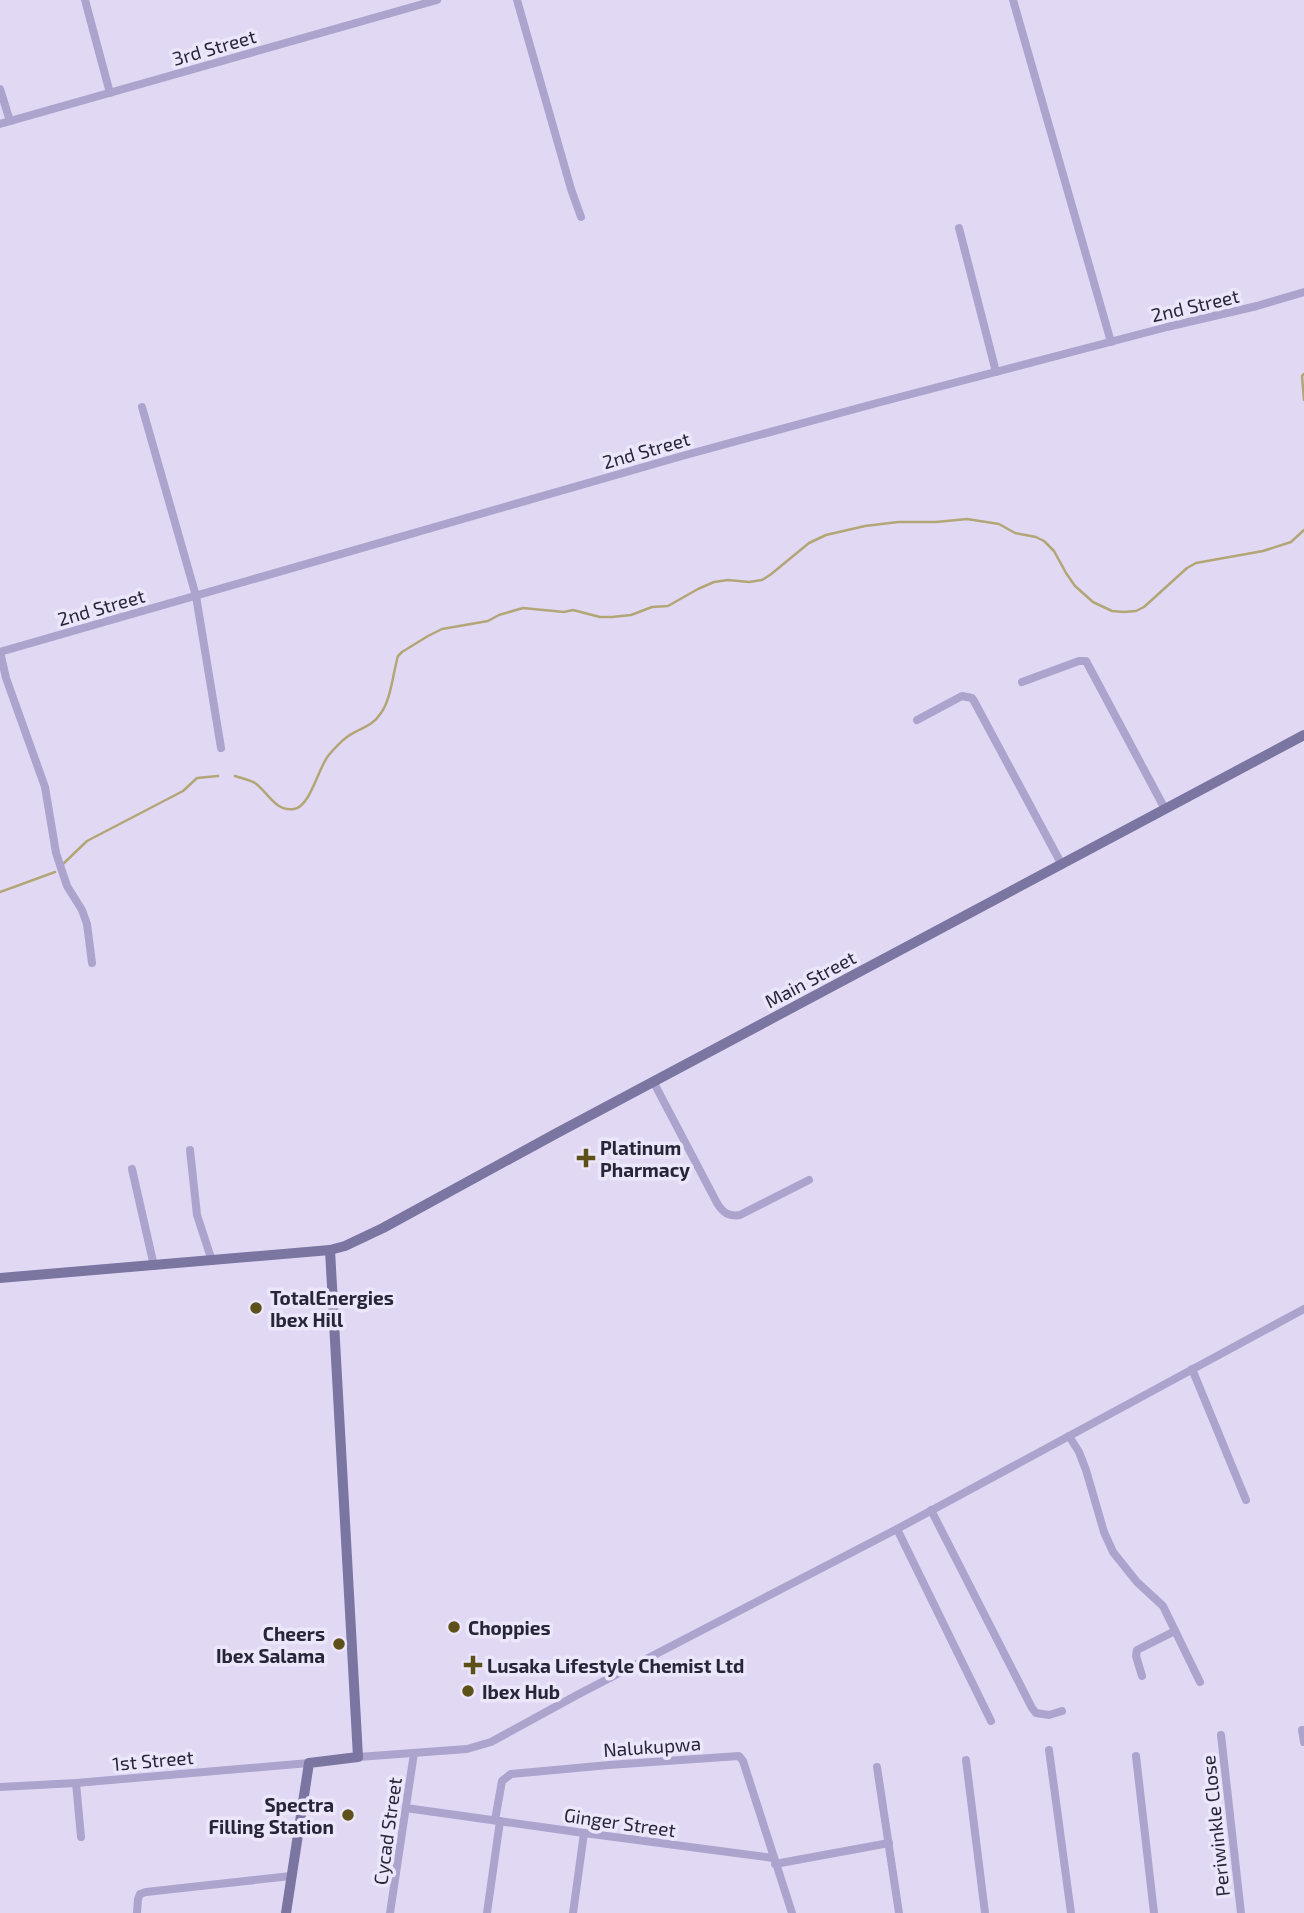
<svg xmlns="http://www.w3.org/2000/svg" width="1304" height="1913" viewBox="0 0 1304 1913" font-family="'Exo 2',sans-serif">
	<style>
		.lines { fill: none; stroke-linecap: round; stroke-linejoin: round }
		.stream { stroke: #b3a676; stroke-width: 2.5 }
		.street { stroke: #aca4cd; stroke-width: 8 }
		.secondary { stroke: #7a75a1; stroke-width: 10 }
		.poi-dot { fill: #5d5018; stroke: #ece6fb; stroke-width: 2.5 }
		.labels { text-anchor: middle; dominant-baseline: central; stroke-width: 7; stroke-linejoin: round; paint-order: stroke }
		.street-label { font-size: 19px; fill: #272638; stroke: #ece6fb }
		.poi-label { font-size: 19px; font-weight: bold; fill: #272638; stroke: #ece6fb; text-anchor: start }
	</style>
	<rect width="100%" height="100%" fill="#e1d9f4"/>
	<g class="lines">
		<g class="stream">
			<polyline points="1304,374 1302,376 1304,400"/>
			<path d="M 235,776 C 241,778 250,780 255,783 C 268,792 275,812 294,809 C 310,807 318,769 328,756 C 333,750 340,742 347,737 C 361,727 371,728 381,713 C 391,699 393,673 398,656 L 402,652 L 428,636 L 442,629 L 488,621 L 499,615 L 523,608 L 564,612 L 573,610 L 600,617 L 612,617 L 631,615 L 652,607 L 668,606 L 698,589 L 714,582 L 728,580 L 749,582 L 762,580 L 770,575 L 809,543 L 826,535 L 865,526 L 898,522 L 936,522 L 967,519 L 999,524 L 1015,533 L 1036,537 L 1044,541 L 1054,551 L 1066,573 L 1075,586 L 1093,602 L 1112,611 L 1124,612 L 1136,611 L 1144,607 L 1187,568 L 1196,563 L 1263,551 L 1291,542 L 1304,530"/>
			<polyline points="63,864 87,841 183,791 197,778 218,776"/>
			<polyline points="0,892 55,872"/>
		</g>
		<g class="street">
			<polyline points="85,0 110,93"/>
			<polyline points="517,0 571,189 581,217"/>
			<polyline points="1013,0 1111,342"/>
			<polyline points="0,89 10,121"/>
			<polyline points="0,124 437,0"/>
			<polyline points="959,228 996,372"/>
			<polyline points="142,407 196,596 221,748"/>
			<polyline points="0,652 682,456 877,403 1167,327 1257,306 1304,292"/>
			<polyline points="0,652 6,678 45,787 56,853 67,886 82,910 87,924 92,963"/>
			<polyline points="1022,682 1079,661 1086,661 1165,809"/>
			<polyline points="917,720 962,696 972,698 974,701 1062,865"/>
			<path d="M 654,1083 L 717,1203 C 723,1213 729,1217 740,1215 L 809,1180"/>
			<polyline points="190,1150 197,1215 212,1261"/>
			<polyline points="132,1169 154,1266"/>
			<polyline points="1192,1369 1246,1500"/>
			<polyline points="1069,1436 1079,1452 1086,1470 1104,1532 1113,1552 1137,1582 1163,1606 1200,1682"/>
			<polyline points="931,1510 1032,1708 1036,1713 1049,1715 1062,1711"/>
			<polyline points="897,1529 991,1721"/>
			<polyline points="1142,1676 1136,1656 1137,1650 1175,1631"/>
			<polyline points="1302,1730 1304,1742"/>
			<polyline points="1221,1735 1241,1913"/>
			<polyline points="1049,1750 1071,1913"/>
			<polyline points="1136,1756 1154,1913"/>
			<polyline points="358,1757 467,1749 491,1742 577,1695 897,1529 1304,1309"/>
			<polyline points="966,1760 985,1913"/>
			<polyline points="877,1767 899,1913"/>
			<polyline points="76,1783 81,1837"/>
			<polyline points="0,1787 76,1783 309,1763"/>
			<polyline points="406,1808 584,1833 773,1858"/>
			<polyline points="495,1820 502,1781 511,1774 609,1765 739,1756 743,1761 792,1913"/>
			<polyline points="775,1864 889,1843"/>
			<polyline points="137,1913 138,1899 140,1894 146,1892 291,1876"/>
			<polyline points="390,1913 414,1753"/>
			<polyline points="487,1913 500,1821"/>
			<polyline points="573,1913 584,1833"/>
		</g>
		<g class="secondary">
			<polyline points="0,1278 330,1250 345,1246 383,1228 557,1133 1304,735"/>
			<polyline points="286,1913 309,1763 358,1757 330,1250"/>
		</g>
	</g>
	<g class="poi-dot">
		<path d="M582.5 1147.5h7v7h7v7h-7v7h-7v-7h-7v-7h7z"/>
		<circle cx="256" cy="1308" r="7"/>
		<circle cx="454" cy="1627" r="7"/>
		<circle cx="339" cy="1644" r="7"/>
		<path d="M469.5 1654.5h7v7h7v7h-7v7h-7v-7h-7v-7h7z"/>
		<circle cx="468" cy="1691" r="7"/>
		<circle cx="348" cy="1815" r="7"/>
	</g>
	<g class="labels">
		<g class="street-label">
			<text transform="translate(214 47) rotate(-16)">3rd Street</text>
			<text transform="translate(1195 305) rotate(-13)">2nd Street</text>
			<text transform="translate(646 450) rotate(-16)">2nd Street</text>
			<text transform="translate(101 607) rotate(-16)">2nd Street</text>
			<text transform="translate(810 979) rotate(-28)">Main Street</text>
			<text transform="translate(652 1746) rotate(-4)">Nalukupwa</text>
			<text transform="translate(153 1760) rotate(-5)">1st Street</text>
			<text transform="translate(620 1822) rotate(8)">Ginger Street</text>
			<text transform="translate(1215 1826) rotate(-96)">Periwinkle Close</text>
			<text transform="translate(387 1831) rotate(-82)">Cycad Street</text>
		</g>
		<g class="poi-label">
			<text x="600" y="1147">Platinum<tspan x="600" dy="22">Pharmacy</tspan></text>
			<text x="270" y="1297">TotalEnergies<tspan x="270" dy="22">Ibex Hill</tspan></text>
			<text x="468" y="1627">Choppies</text>
			<text x="325" y="1633" text-anchor="end">Cheers<tspan x="325" dy="22">Ibex Salama</tspan></text>
			<text x="487" y="1665">Lusaka Lifestyle Chemist Ltd</text>
			<text x="482" y="1691">Ibex Hub</text>
			<text x="334" y="1804" text-anchor="end">Spectra<tspan x="334" dy="22">Filling Station</tspan></text>
		</g>
	</g>
</svg>
